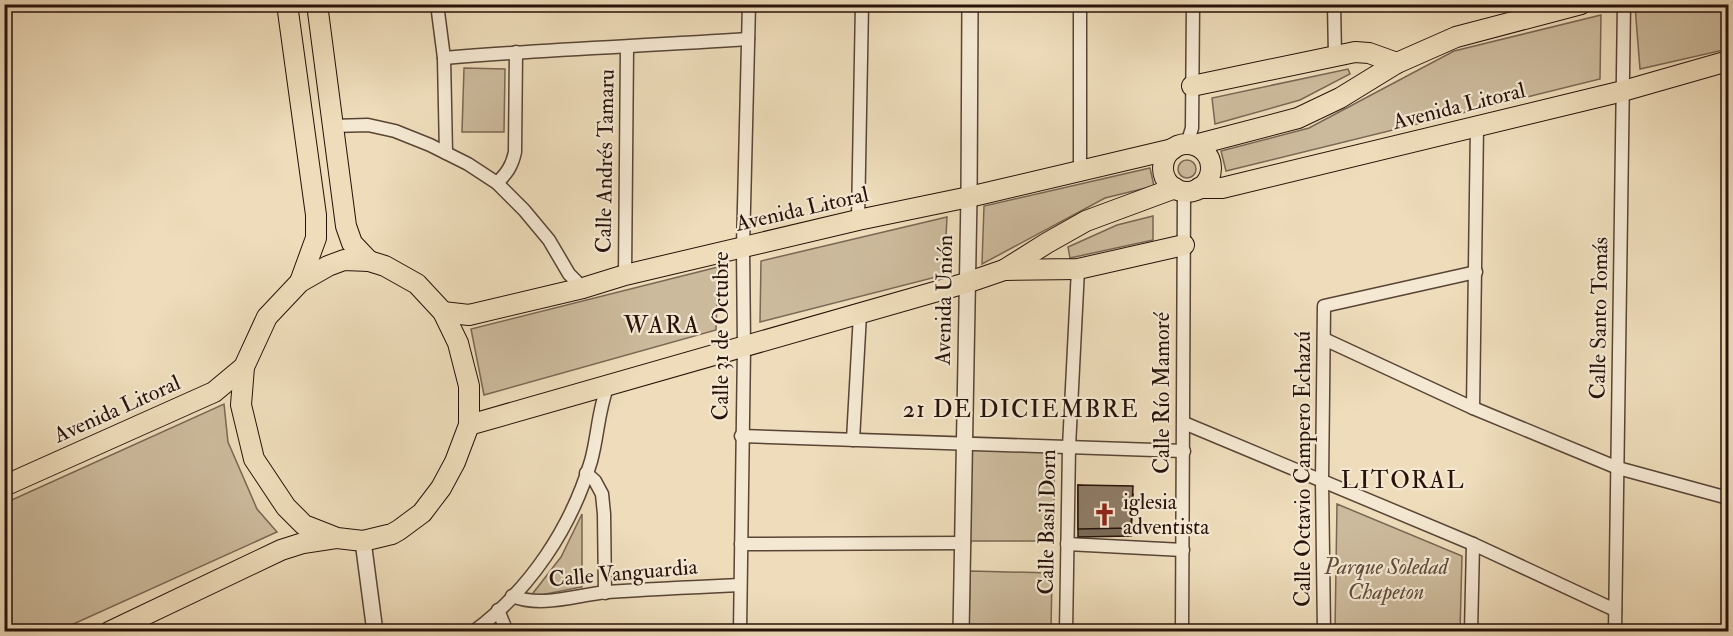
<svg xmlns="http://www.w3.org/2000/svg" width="1733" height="636" viewBox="0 0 1733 636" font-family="'IM FELL Double Pica',serif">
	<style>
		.green { fill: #ccba9c; stroke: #7a6653; stroke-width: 1.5 }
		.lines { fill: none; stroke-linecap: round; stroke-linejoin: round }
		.minor-casing { stroke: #594436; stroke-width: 15 }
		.tertiary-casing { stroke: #594436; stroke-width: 18 }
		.primary-casing { stroke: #27120a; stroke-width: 22 }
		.minor { stroke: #f4e8d2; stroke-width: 12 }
		.tertiary { stroke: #f4e8d2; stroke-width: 15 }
		.primary { stroke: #eedcba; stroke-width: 20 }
		.wall { fill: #7a6a58; stroke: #27120a; stroke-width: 1.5 }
		.building { fill: #8e7b66; stroke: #27120a; stroke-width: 1.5 }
		.labels { text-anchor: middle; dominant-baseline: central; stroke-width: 4.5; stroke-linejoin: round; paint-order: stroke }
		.street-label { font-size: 22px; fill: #27120a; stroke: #f4e8d2 }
		.poi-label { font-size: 22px; fill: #27120a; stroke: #f4e8d2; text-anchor: start }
		.park-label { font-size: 22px; font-style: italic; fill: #614d3d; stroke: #f4e8d2 }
		.neighbourhood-label { font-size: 24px; letter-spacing: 1.5px; fill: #27120a; stroke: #f4e8d2 }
	</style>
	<rect width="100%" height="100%" fill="#eedcba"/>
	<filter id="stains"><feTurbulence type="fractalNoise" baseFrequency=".00333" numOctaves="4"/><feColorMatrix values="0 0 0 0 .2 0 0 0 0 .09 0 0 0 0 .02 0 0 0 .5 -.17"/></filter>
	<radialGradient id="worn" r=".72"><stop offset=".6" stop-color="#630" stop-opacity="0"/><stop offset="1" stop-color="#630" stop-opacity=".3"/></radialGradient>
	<g class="green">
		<polygon points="1643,4 1728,5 1728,49 1640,69 1635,6"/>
		<polygon points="1601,15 1600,79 1226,171 1221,151 1309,128 1454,51"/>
		<polygon points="464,68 505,69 504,132 462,132"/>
		<polygon points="1348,69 1350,74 1300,100 1215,124 1212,98"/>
		<circle cx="1187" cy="169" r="9"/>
		<polygon points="1150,168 1154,186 1105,198 982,264 984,206"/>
		<polygon points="1153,216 1153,240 1070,258 1068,247 1117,225"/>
		<polygon points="947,217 944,275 760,322 761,261"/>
		<polygon points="718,267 716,330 484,395 471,329"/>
		<polygon points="224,404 228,442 257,509 277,532 58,631 5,631 5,503"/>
		<rect x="967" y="450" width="87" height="91"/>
		<polygon points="1337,504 1462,556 1460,631 1335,631"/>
		<polygon points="582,514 582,587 530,597 561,557"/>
		<polygon points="970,571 1052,573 1051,631 969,630"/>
	</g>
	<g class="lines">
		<defs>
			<g id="minor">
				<polyline points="437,4 444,58 446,153"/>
				<polyline points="1080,4 1080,172"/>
				<polyline points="1334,4 1335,56"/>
				<path d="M 444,58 C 546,49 647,46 748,39"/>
				<polyline points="333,126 368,125 395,131 430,145 468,164 497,183 524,210 549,240 569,274 583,288"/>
				<polyline points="1187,144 1192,128 1193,4"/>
				<path d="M 497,183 C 507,173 512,166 515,152 L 516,52"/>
				<polyline points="858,220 862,4"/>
				<polyline points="625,275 627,47"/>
				<polyline points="1324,339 1473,408 1618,468 1728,498"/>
				<polyline points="1473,408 1477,126"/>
				<polyline points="1184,423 1473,544 1615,610"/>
				<polyline points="741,436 1184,451"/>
				<polyline points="853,440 860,314"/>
				<polyline points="586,473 595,481 602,494 604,514 605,593"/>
				<polyline points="741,544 964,543"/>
				<polyline points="1067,544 1183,550"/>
				<path d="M 512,596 C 542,608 576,595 607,592 C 651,589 695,587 740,585"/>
				<polyline points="498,610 507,632"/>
				<path d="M 473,632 C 530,590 571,528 591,461 C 598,436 598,410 608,385"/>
				<polyline points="740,632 744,347 743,247 749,4"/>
				<polyline points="1066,632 1069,447 1078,269"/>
				<polyline points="1182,632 1184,191"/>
				<polyline points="1324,632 1322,480 1324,306 1476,272"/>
				<polyline points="1471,632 1473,544"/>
				<polyline points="1615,632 1624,4"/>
			</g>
			<g id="tertiary">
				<polyline points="363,541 375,632"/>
				<polyline points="961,632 969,197 970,4"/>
			</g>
			<g id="primary">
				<polyline points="287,4 316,215 316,238 300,282"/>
				<polyline points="317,4 346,226 352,243 369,261"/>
				<polyline points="1192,86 1355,52 1369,53 1397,63"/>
				<circle cx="1187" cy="168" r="24"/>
				<polyline points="1195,145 1298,118 1340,98 1397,63 1456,37 1581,4"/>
				<polyline points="1199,188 1222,188 1623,91 1728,61"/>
				<polygon points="344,260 369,261 385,266 417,284 443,312 458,343 469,386 469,425 455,462 441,488 422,513 399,530 392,534 363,541 337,538 304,525 286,507 254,459 241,405 244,367 267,317 300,282 328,266"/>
				<polyline points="1004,270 1078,269 1184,245"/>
				<polyline points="443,312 469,315 583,288 625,275 858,220 969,197 1173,149"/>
				<polyline points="469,425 966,283 1004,270 1047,243 1086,221 1175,188"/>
				<polyline points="4,486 214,392 244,367"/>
				<polyline points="109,632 281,550 303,543 336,538"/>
			</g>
		</defs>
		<use href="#minor" class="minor-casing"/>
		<use href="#tertiary" class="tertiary-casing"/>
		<use href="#primary" class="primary-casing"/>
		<use href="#minor" class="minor"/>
		<use href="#tertiary" class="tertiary"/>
		<use href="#primary" class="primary"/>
	</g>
	<polygon class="wall" points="1078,485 1133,494 1131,536 1078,537"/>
	<polygon class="building" points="1078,485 1133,486 1131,528 1078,529"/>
	<defs>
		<symbol id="church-bare" viewBox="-9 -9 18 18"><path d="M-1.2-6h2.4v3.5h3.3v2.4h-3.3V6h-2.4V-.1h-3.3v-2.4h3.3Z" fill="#8f2418" stroke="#f4e8d2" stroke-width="2.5" paint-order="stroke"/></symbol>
	</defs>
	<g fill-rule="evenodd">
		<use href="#church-bare" x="1088" y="498" width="33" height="33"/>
	</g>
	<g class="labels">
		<g class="street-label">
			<text transform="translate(1459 106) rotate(-14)">Avenida Litoral</text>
			<text transform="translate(605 161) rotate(-89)">Calle Andrés Tamaru</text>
			<text transform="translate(802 209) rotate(-13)">Avenida Litoral</text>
			<text transform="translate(944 300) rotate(-89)">Avenida Unión</text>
			<text transform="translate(1599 318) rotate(-89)">Calle Santo Tomás</text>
			<text transform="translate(721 336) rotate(-90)">Calle 31 de Octubre</text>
			<text transform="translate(1162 393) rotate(-90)">Calle Río Mamoré</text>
			<text transform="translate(117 409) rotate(-24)">Avenida Litoral</text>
			<text transform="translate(1303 469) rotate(-90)">Calle Octavio Campero Echazú</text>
			<text transform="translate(1047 522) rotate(-89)">Calle Basil Dorn</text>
			<text transform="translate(623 573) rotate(-5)">Calle Vanguardia</text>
		</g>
		<g class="poi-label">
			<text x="1123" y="502">iglesia<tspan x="1123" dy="25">adventista</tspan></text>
		</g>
		<g class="park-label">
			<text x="1386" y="567">Parque Soledad<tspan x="1386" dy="25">Chapeton</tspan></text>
		</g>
		<g class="neighbourhood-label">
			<text x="662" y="325">WARA</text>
			<text x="1021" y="409">21 DE DICIEMBRE</text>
			<text x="1403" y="480">LITORAL</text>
		</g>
	</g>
	<rect width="1733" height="636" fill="none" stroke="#eedcba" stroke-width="24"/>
	<rect x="6" y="6" width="1721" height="624" fill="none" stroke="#27120a" stroke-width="3"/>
	<rect x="12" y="12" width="1709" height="612" fill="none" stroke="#27120a" stroke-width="1.5"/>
	<rect width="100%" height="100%" filter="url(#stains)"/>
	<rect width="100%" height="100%" fill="url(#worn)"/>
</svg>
